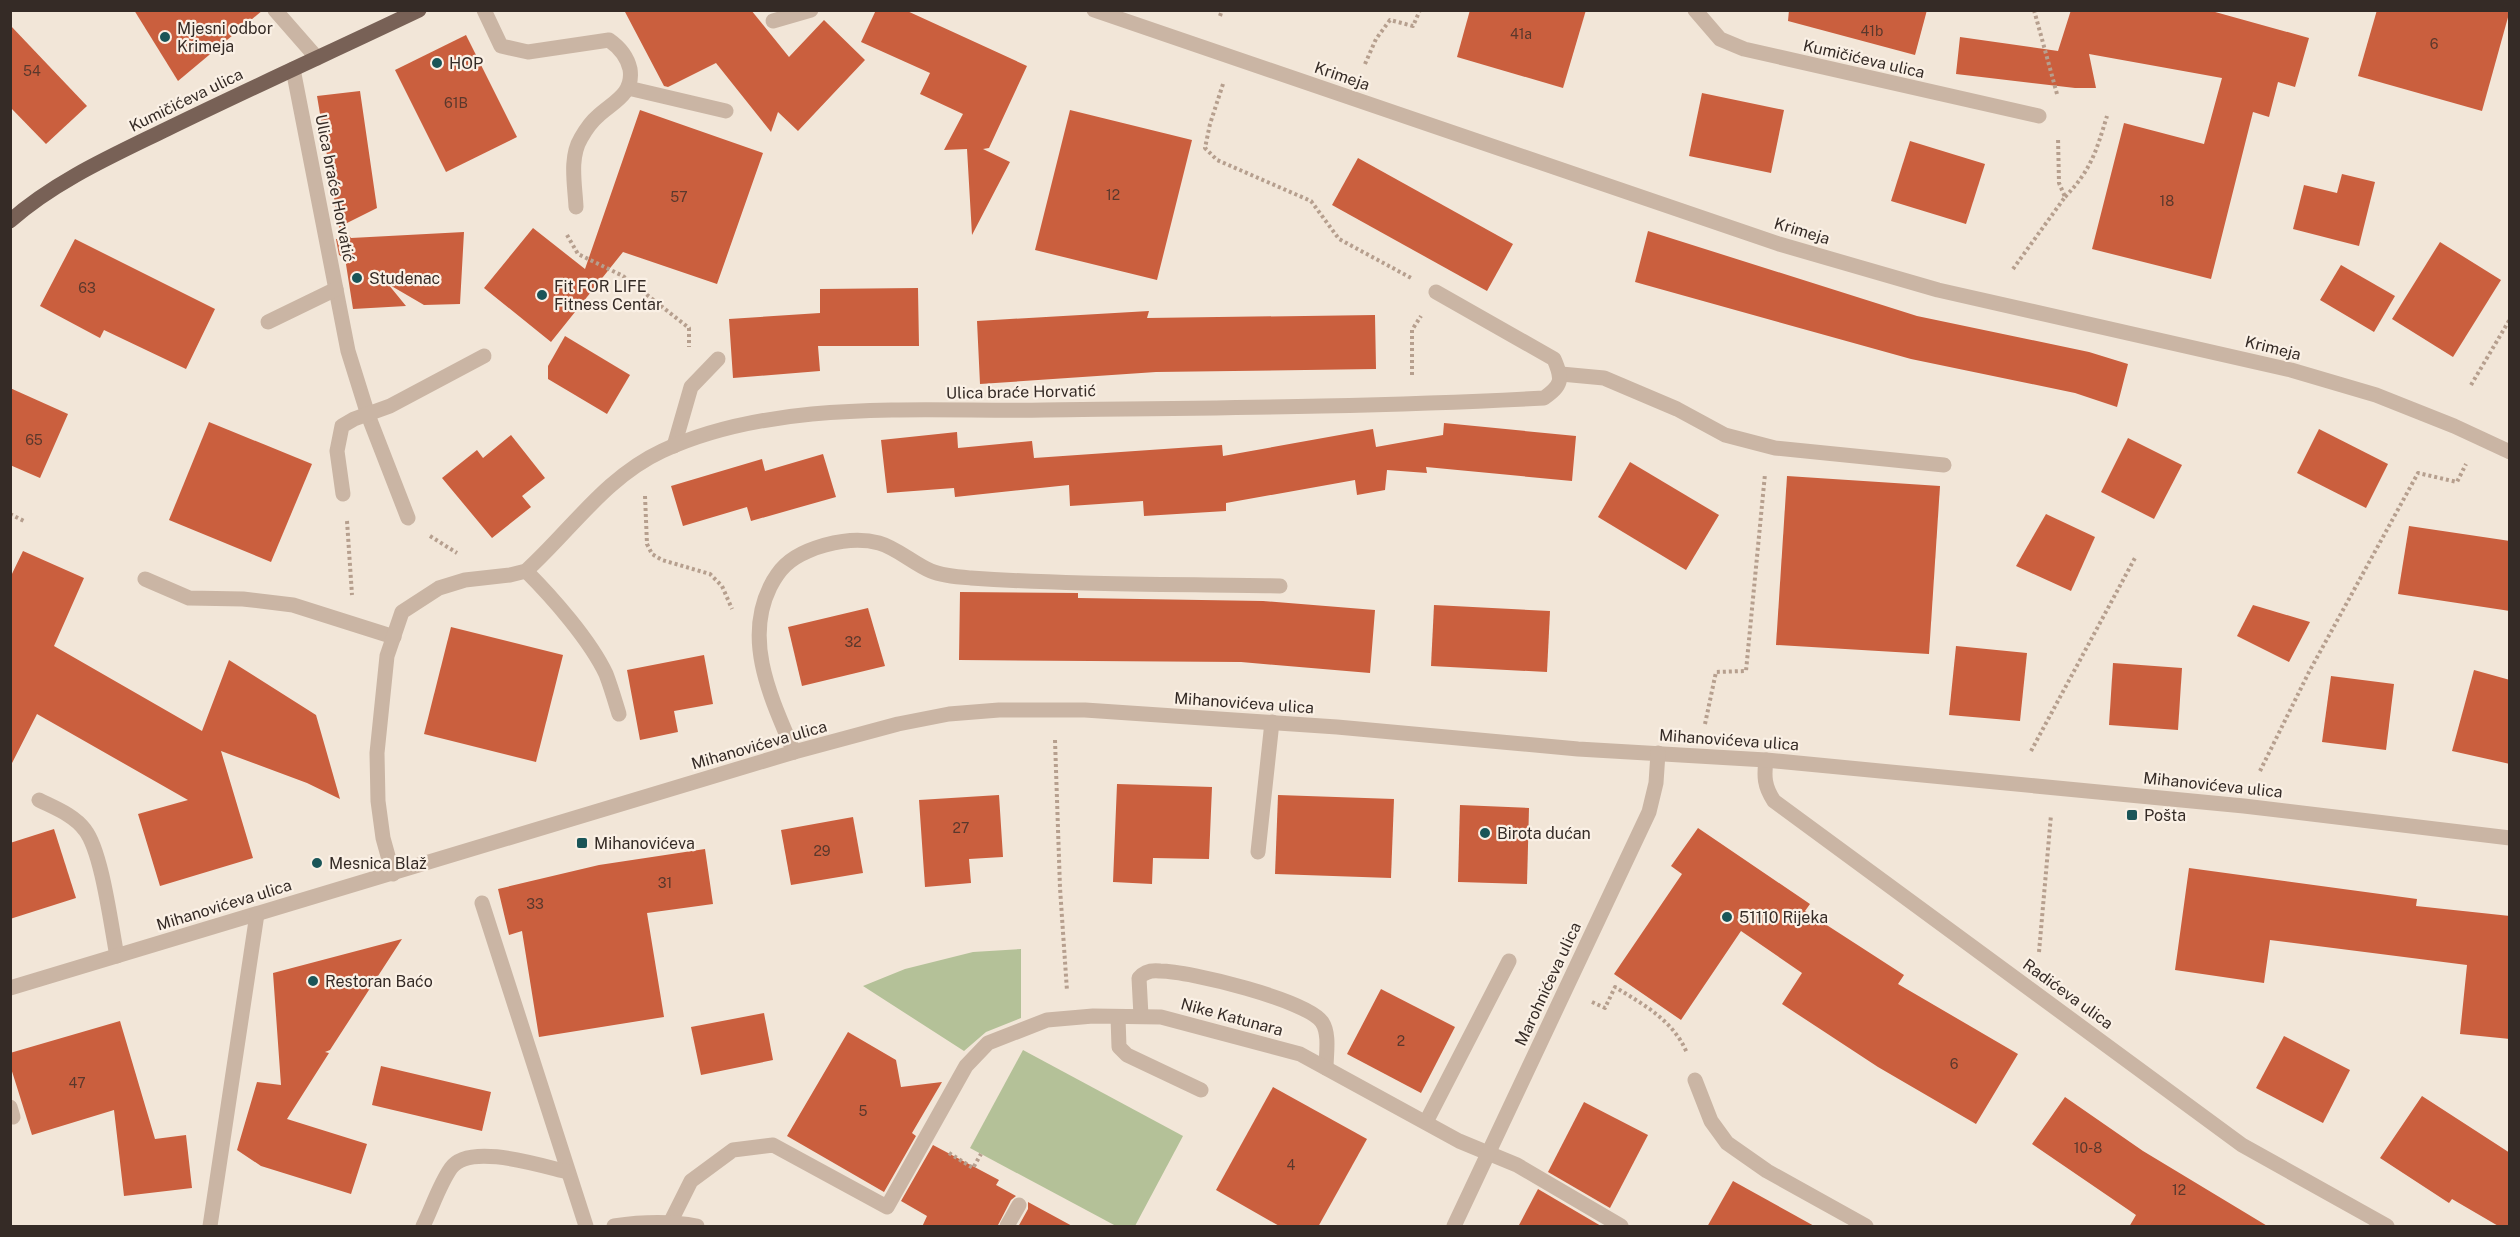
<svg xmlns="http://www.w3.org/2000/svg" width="2520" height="1237" viewBox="0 0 2520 1237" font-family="'Public Sans',sans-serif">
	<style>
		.green { fill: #b4c198 }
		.building { fill: #ca5f3e }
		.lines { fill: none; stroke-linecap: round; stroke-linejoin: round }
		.path { stroke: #b69f8e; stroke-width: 4; stroke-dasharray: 3 3; stroke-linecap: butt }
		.minor { stroke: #cab5a4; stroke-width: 15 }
		.major { stroke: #786156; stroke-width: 15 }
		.poi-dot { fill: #1a5558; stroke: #faf0e5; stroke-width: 2 }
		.labels { text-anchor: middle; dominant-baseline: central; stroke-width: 4.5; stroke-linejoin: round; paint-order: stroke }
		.number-label { font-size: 14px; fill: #5a382c }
		.poi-label { font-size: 16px; fill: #352b26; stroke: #faf0e5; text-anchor: start }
		.street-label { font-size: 16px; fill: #352b26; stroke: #faf0e5 }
	</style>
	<rect width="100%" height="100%" fill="#f2e6d8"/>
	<g class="green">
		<polygon points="1021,949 1021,1018 986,1032 964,1051 863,986 905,969 973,952"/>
		<polygon points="1023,1050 1183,1136 1135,1226 1116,1226 970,1148"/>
	</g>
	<g class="building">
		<polygon points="134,10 263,10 178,81"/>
		<polygon points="624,10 751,10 789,57 824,20 865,60 798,131 778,112 771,132 716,63 668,87 664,86"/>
		<polygon points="876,10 905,10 1027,66 989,148 983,149 1010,162 972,235 967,149 944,150 963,114 920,94 930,73 861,42"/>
		<polygon points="1470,10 1586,10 1563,88 1457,57"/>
		<polygon points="1789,10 1927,10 1915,55 1788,21"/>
		<polygon points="2071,10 2208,10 2309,38 2295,87 2278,82 2269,117 2253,112 2211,279 2092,249 2124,123 2204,144 2222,78 2089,54 2096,88 2075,88 1956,74 1960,37 2058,51"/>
		<polygon points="2377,10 2510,10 2482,111 2358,76"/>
		<polygon points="10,25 87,106 46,144 10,107"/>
		<polygon points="466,35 517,137 446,172 395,70"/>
		<polygon points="360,91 377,208 341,226 351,238 464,232 460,304 424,305 388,284 406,306 353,309 345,258 339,255 336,239 341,239 317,96"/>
		<polygon points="1702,93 1784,110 1771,173 1689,156"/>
		<polygon points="640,110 763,153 717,284 623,252 551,342 484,288 533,228 585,269"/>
		<polygon points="1070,110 1192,140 1157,280 1035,250"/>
		<polygon points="1910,141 1985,164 1966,224 1891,201"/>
		<polygon points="1358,158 1513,244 1487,291 1332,205"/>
		<polygon points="2342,174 2375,182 2359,246 2293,229 2304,185 2337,193"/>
		<polygon points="1648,231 1917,316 2089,352 2128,364 2117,407 2075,393 1911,359 1635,282"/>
		<polygon points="75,239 215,309 186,369 104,330 100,338 40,306"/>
		<polygon points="2440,242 2501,280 2453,357 2392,319"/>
		<polygon points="2341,265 2395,296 2374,332 2320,300"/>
		<polygon points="918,288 919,346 818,346 820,371 733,378 729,319 820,313 820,289"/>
		<polygon points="1149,311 1147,318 1375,315 1376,369 1156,372 980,384 977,321"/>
		<polygon points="565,336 630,375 607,414 548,379 548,366"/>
		<polygon points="10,388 68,414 40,478 10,465"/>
		<polygon points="209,422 312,464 271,562 169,520"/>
		<polygon points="1444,423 1576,436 1572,481 1426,467 1427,473 1387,470 1385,490 1357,495 1355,480 1226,503 1226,511 1144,516 1143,501 1070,506 1069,485 955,497 954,488 887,493 881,440 957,432 958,448 1032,441 1034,458 1222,445 1223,456 1373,429 1376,447 1443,435"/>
		<polygon points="2319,429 2388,464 2366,508 2297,473"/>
		<polygon points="511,435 545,478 522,496 531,507 492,538 442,478 477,450 483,458"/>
		<polygon points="2128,438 2182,465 2154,519 2101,492"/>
		<polygon points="823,454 836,497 751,521 747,507 683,526 671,486 762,459 765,471"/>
		<polygon points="1630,462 1719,515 1686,570 1598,517"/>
		<polygon points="1787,476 1940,486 1929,654 1776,645"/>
		<polygon points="2046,514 2095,537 2071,591 2016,566"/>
		<polygon points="2409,526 2510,541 2510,611 2398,594"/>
		<polygon points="23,551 84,578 54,646 202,731 229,660 316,715 340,799 307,783 221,751 253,858 160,886 138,814 188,800 37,714 10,767 10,578"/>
		<polygon points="960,592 1078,593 1078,598 1263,601 1375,610 1370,673 1241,662 959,660"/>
		<polygon points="1434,605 1550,611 1547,672 1431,666"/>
		<polygon points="2253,605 2310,622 2289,662 2237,636"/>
		<polygon points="868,608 885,666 802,686 788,627"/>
		<polygon points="451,627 563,655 536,762 424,734"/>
		<polygon points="1956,646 2027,653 2020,721 1949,715"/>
		<polygon points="704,655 713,704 674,711 678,732 640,740 627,670"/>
		<polygon points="2113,663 2182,668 2178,730 2109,725"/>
		<polygon points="2474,670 2510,680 2510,764 2452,751"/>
		<polygon points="2331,676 2394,684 2386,750 2322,742"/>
		<polygon points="1117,784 1212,787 1209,859 1153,858 1152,884 1113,882"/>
		<polygon points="999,795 1003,857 969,859 971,883 925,887 919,800"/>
		<polygon points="1278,795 1394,799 1391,878 1275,874"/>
		<polygon points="1460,805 1529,808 1527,884 1458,882"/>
		<polygon points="853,817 863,873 791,885 781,830"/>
		<polygon points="1698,828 1810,904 1805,911 1904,975 1898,984 2018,1054 1976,1124 1878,1067 1782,1004 1802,973 1741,931 1681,1020 1614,974 1682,874 1671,866"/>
		<polygon points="54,829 76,898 10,919 10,843"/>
		<polygon points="705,849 713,904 647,913 664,1017 539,1037 522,931 509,935 498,889 599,865"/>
		<polygon points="2189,868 2417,899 2416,906 2510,916 2510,1039 2460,1034 2467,965 2270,940 2264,983 2175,970"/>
		<polygon points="402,939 330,1050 325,1052 329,1053 287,1119 367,1144 351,1194 261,1166 237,1150 257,1082 281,1085 273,973"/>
		<polygon points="1381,989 1455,1027 1421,1093 1347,1054"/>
		<polygon points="764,1013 773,1060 701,1075 691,1027"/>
		<polygon points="120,1021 155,1139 186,1135 192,1188 124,1196 114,1110 32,1135 10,1065 10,1053"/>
		<polygon points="848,1032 896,1060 901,1087 942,1082 912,1133 916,1136 884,1192 787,1136"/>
		<polygon points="2284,1036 2350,1070 2323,1123 2256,1088"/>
		<polygon points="381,1066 491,1092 482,1131 372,1105"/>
		<polygon points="1273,1087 1367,1139 1318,1227 1281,1227 1216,1190"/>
		<polygon points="2422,1096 2510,1153 2510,1227 2500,1227 2452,1199 2449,1203 2380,1158"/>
		<polygon points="2065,1097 2143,1151 2269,1227 2129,1227 2136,1215 2032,1144"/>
		<polygon points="1584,1102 1648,1135 1610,1208 1548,1172"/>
		<polygon points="933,1145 999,1180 996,1185 1016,1196 1011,1200 997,1227 922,1227 927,1216 901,1201"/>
		<polygon points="1733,1181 1816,1227 1707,1227"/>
		<polygon points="1538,1189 1601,1226 1601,1227 1518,1227"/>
		<polygon points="1028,1202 1074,1227 1018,1227 1028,1209"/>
	</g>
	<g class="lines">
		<g class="path">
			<polyline points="2034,10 2057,94"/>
			<polyline points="1220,16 1222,10"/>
			<polyline points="1365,64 1376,39 1390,20 1413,26 1420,10"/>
			<polyline points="1223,84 1210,124 1205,148 1217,160 1311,201 1339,239 1413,279"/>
			<path d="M 2065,197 C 2091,170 2096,152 2107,116"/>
			<polyline points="567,235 578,254 623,276 689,328 689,347"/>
			<polyline points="2013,269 2065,197 2059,183 2058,137"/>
			<polyline points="1412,375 1412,330 1421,316"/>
			<polyline points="2471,385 2510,319"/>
			<polyline points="645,496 647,544 652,554 662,560 710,574 722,586 732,609"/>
			<polyline points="10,514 26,522"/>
			<polyline points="347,521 352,595"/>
			<polyline points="430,536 457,553"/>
			<polyline points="1705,724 1716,672 1746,671 1765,474"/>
			<polyline points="1055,740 1060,888 1067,991"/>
			<polyline points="2031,751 2136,556"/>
			<polyline points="2260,771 2309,672 2418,473 2457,482 2466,464"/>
			<polyline points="2039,952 2051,815"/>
			<path d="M 1592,1002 L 1605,1008 L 1615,987 C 1644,1005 1673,1020 1687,1053"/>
			<polyline points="949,1153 973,1168 981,1154"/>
		</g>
		<g class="minor">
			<polyline points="275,10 317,58"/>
			<path d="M 484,10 L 501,46 L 528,52 L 609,40 C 619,47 627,56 630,69 C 634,94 613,102 598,116 C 592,121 585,131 581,138 C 569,158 575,185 576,207"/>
			<polyline points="1094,10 1779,244 1938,290 2291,370 2376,395 2454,426 2510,452"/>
			<polyline points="1695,10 1720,39 1744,49 2039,116"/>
			<polyline points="773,21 811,10"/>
			<polyline points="293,69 348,351 368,415 408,518"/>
			<polyline points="628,88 726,111"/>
			<polyline points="268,322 336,289"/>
			<polyline points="1561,374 1604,378 1677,409 1725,435 1775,448 1944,465"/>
			<polyline points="674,446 691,387 718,359"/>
			<polyline points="343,494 337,451 342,426 354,419 390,406 484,356"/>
			<path d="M 526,571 C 552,597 590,640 606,674 C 611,687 615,701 619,714"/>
			<polyline points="145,579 189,598 243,599 293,605 394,637"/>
			<path d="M 794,752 C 772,700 743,642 770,587 C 779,569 789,559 808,551 C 829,542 856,537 879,543 C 897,548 914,564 931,571 C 943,576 958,577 971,578 C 1074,585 1177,584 1280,586"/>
			<path d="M 1766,760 C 1764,776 1764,786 1774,801 L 2242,1145 L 2387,1226"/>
			<path d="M 39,800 C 55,808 74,815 85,830 C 102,852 111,926 117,956"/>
			<polyline points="1258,852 1272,722"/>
			<path d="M 393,874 L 383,838 L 378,801 L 377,753 L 387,656 L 402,612 L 439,588 L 465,580 L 510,575 L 526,571 C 571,530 606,477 662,451 C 776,398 921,412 1044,410 C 1210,408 1377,407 1544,398 C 1562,385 1563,380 1554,359 L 1436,292"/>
			<polyline points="482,903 586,1226"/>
			<polyline points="10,988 794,752 898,724 949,714 999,710 1085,710 1337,727 1578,749 1766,760 2244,806 2510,838"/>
			<path d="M 1141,1016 L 1139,978 C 1144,972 1152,970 1160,971 C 1189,971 1307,1000 1322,1022 C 1330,1034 1326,1055 1326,1068"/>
			<polyline points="1118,1017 1119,1047 1127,1055 1201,1090"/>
			<polyline points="1695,1080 1711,1121 1727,1143 1767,1171 1866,1226"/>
			<polyline points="10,1107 13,1117"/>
			<polyline points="1426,1122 1509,961"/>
			<polyline points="670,1223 691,1181 733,1150 773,1145 887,1207 966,1066 988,1043 1047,1020 1093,1016 1161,1017 1300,1054 1459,1141 1517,1165 1621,1226"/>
			<polyline points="210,1226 257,914"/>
			<path d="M 423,1226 C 432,1208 439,1185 451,1168 C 469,1142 542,1166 568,1172"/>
			<path d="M 614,1226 C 641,1222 670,1221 697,1226"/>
			<polyline points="1007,1226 1019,1205"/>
			<polyline points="1454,1226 1649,812 1656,783 1658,753"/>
		</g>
		<path class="major" d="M 10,221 C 55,181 114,155 167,129 C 251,88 335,50 419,10"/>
	</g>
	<g class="poi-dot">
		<circle cx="165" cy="37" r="6"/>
		<circle cx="437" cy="63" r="6"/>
		<circle cx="357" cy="278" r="6"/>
		<circle cx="542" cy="295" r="6"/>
		<rect x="2126" y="809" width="12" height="12" rx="3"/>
		<circle cx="1485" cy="833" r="6"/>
		<rect x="576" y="837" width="12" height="12" rx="3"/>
		<circle cx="317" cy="863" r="6"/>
		<circle cx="1727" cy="917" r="6"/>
		<circle cx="313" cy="981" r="6"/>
	</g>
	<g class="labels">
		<g class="number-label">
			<text x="1872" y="31">41b</text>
			<text x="1521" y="34">41a</text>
			<text x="2434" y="44">6</text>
			<text x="32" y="71">54</text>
			<text x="456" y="103">61B</text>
			<text x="1113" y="195">12</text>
			<text x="679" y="197">57</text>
			<text x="2167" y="201">18</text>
			<text x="87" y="288">63</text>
			<text x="34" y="440">65</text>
			<text x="853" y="642">32</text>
			<text x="961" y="828">27</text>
			<text x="822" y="851">29</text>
			<text x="665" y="883">31</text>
			<text x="535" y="904">33</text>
			<text x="1401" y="1041">2</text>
			<text x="1954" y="1064">6</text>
			<text x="77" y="1083">47</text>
			<text x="863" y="1111">5</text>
			<text x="2088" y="1148">10-8</text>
			<text x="1291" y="1165">4</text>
			<text x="2179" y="1190">12</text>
		</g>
		<g class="poi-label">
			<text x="177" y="28">Mjesni odbor<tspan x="177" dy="18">Krimeja</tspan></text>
			<text x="449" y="63">HOP</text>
			<text x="369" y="278">Studenac</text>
			<text x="554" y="286">Fit FOR LIFE<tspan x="554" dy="18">Fitness Centar</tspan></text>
			<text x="2144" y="815">Pošta</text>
			<text x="1497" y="833">Birota dućan</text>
			<text x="594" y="843">Mihanovićeva</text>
			<text x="329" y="863">Mesnica Blaž</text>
			<text x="1739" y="917">51110 Rijeka</text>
			<text x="325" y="981">Restoran Baćo</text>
		</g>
		<g class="street-label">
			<text transform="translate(1864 59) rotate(13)">Kumičićeva ulica</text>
			<text transform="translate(1342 76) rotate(19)">Krimeja</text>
			<text transform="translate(186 100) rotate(-26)">Kumičićeva ulica</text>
			<text transform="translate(335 188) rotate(79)">Ulica braće Horvatić</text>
			<text transform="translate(1802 231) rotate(17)">Krimeja</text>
			<text transform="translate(2273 348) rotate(14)">Krimeja</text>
			<text transform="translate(1021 392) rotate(-1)">Ulica braće Horvatić</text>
			<text transform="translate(1244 703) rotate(4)">Mihanovićeva ulica</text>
			<text transform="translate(1729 740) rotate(4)">Mihanovićeva ulica</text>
			<text transform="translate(759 745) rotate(-16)">Mihanovićeva ulica</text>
			<text transform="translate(2213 785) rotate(6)">Mihanovićeva ulica</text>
			<text transform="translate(224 905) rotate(-17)">Mihanovićeva ulica</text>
			<text transform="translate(1548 984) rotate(-65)">Marohnićeva ulica</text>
			<text transform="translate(2068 994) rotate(36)">Radićeva ulica</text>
			<text transform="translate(1232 1017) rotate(15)">Nike Katunara</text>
		</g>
	</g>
	<rect width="2520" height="1237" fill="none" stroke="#352b26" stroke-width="24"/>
</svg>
